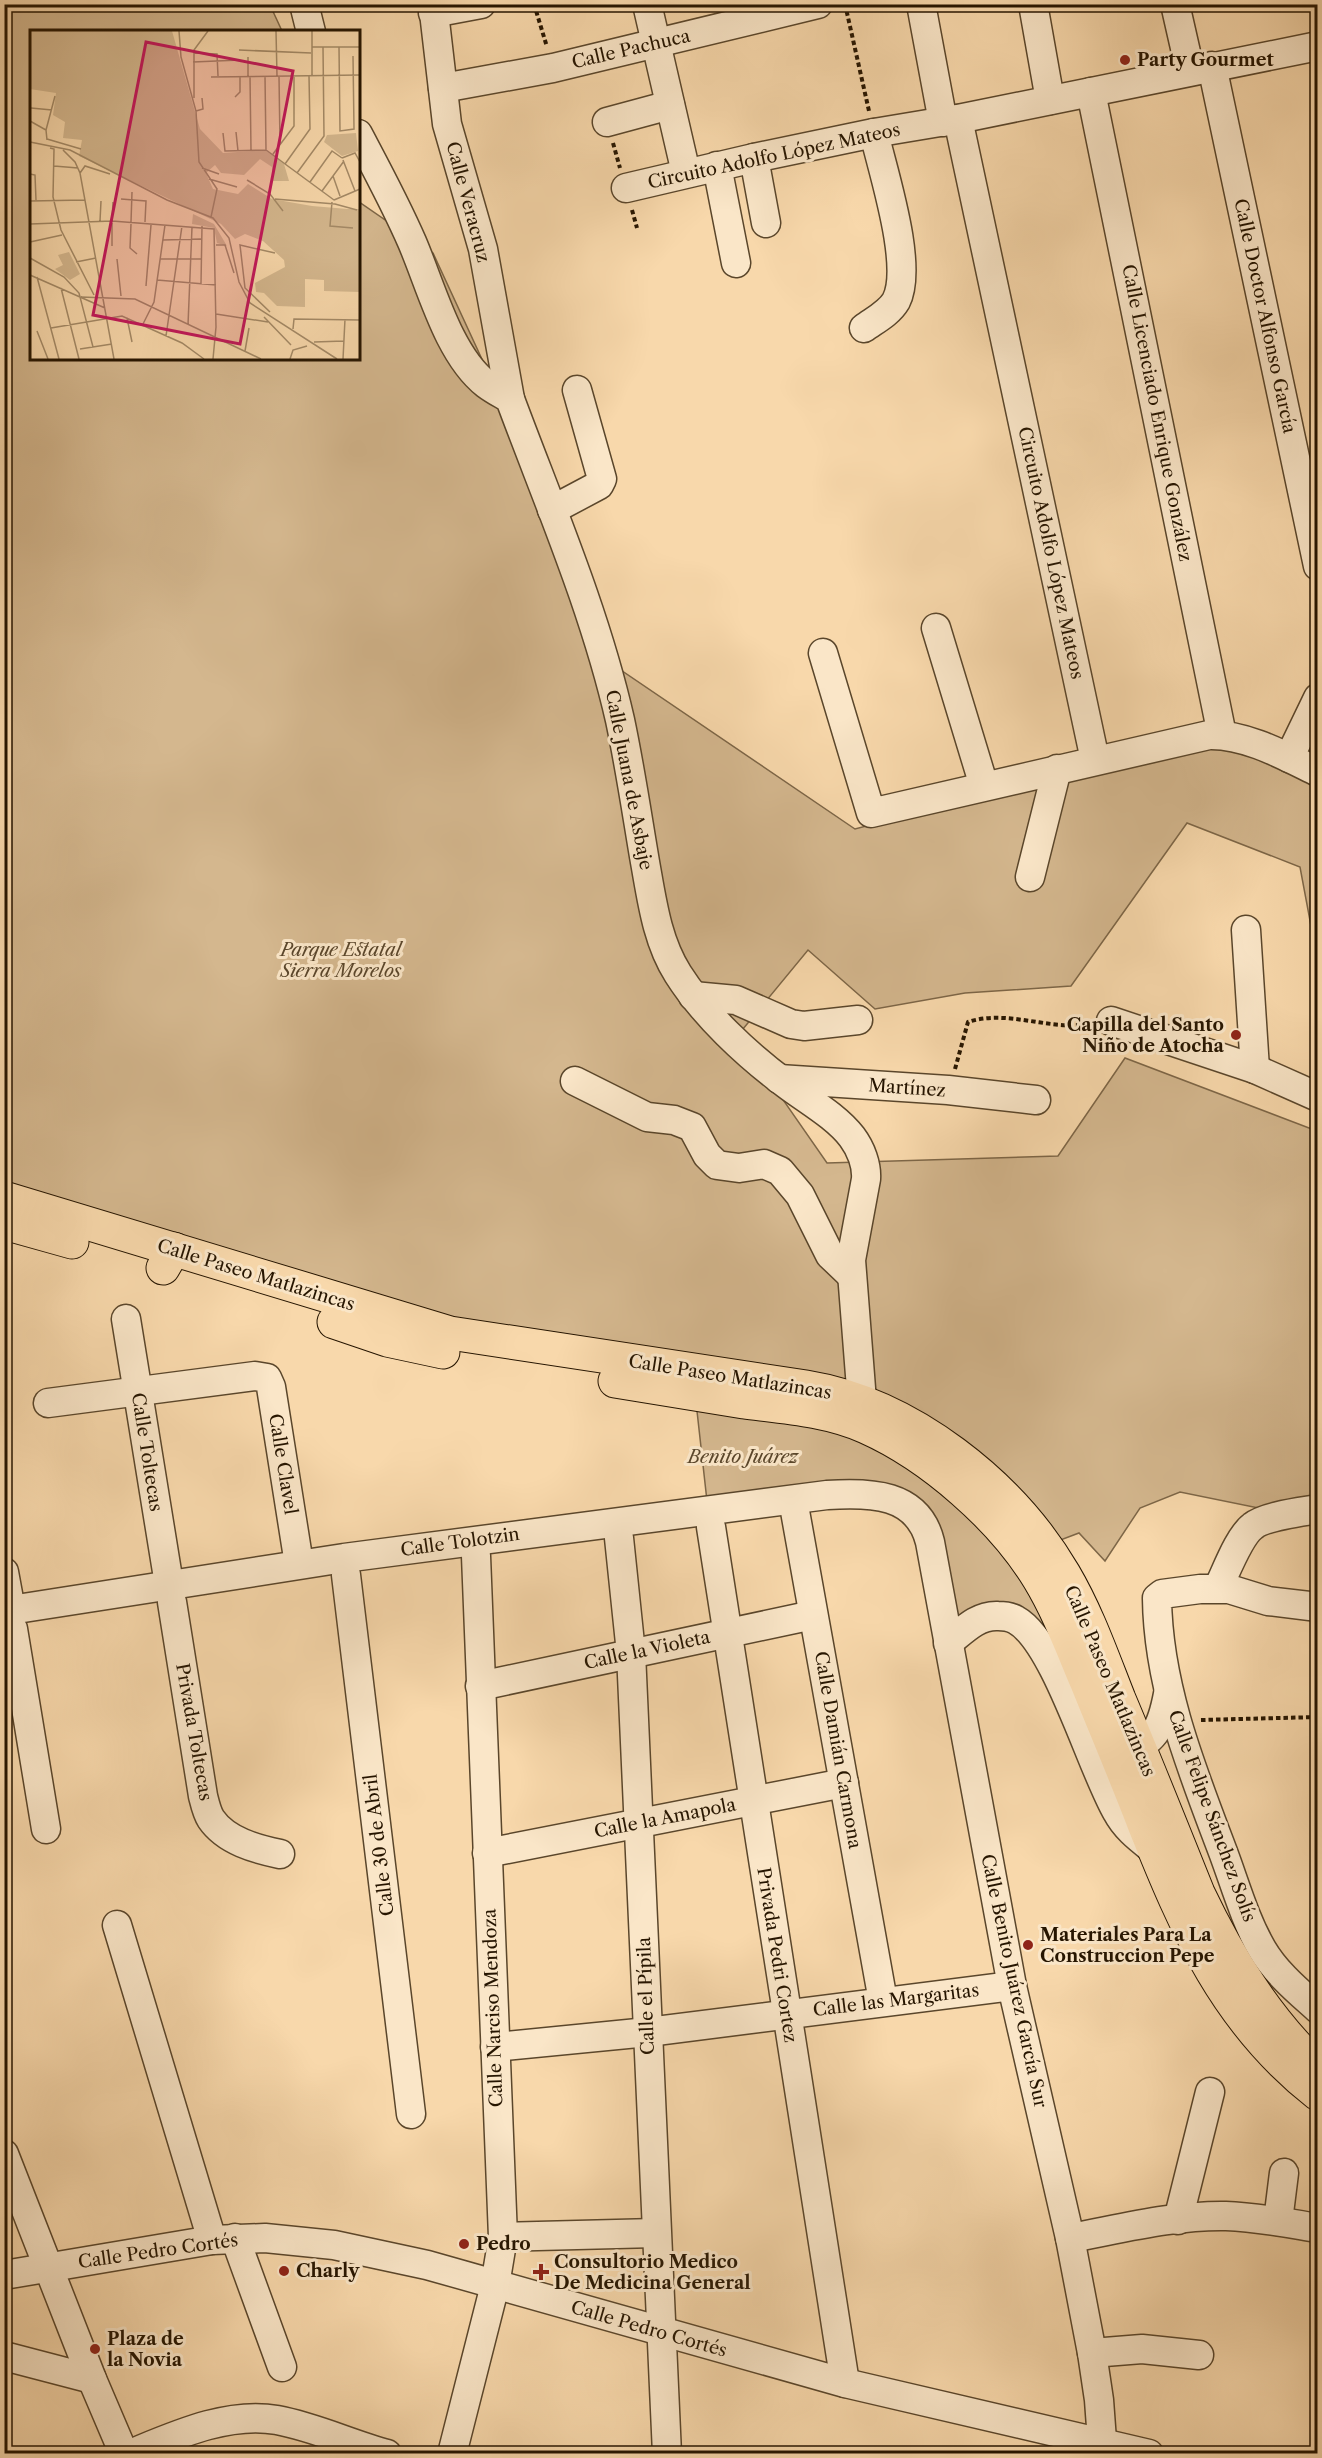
<svg xmlns="http://www.w3.org/2000/svg" width="1322" height="2458" viewBox="0 0 1322 2458" font-family="'Libre Caslon Text',serif">
	<style>
		.green { fill: #d4b78e; stroke: #7d6647; stroke-width: 1.5 }
		.lines { fill: none; stroke-linecap: round; stroke-linejoin: round }
		.minor-casing { stroke: #5a462b; stroke-width: 31 }
		.major-casing { stroke: #261500; stroke-width: 35 }
		.highway-casing { stroke: #261500; stroke-width: 35 }
		.path { stroke: #261500; stroke-width: 4; stroke-dasharray: 4.5 3; stroke-linecap: butt }
		.minor { stroke: #fae6c8; stroke-width: 28 }
		.major { stroke: #f8d8ab; stroke-width: 33 }
		.highway { stroke: #f8d8ab; stroke-width: 33 }
		.poi-dot { fill: #8f2418; stroke: #fae6c8; stroke-width: 2 }
		.labels { text-anchor: middle; dominant-baseline: central; stroke-width: 6; stroke-linejoin: round; paint-order: stroke }
		.street-label { font-size: 18px; fill: #261500; stroke: #fae6c8 }
		.poi-label { font-size: 18px; font-weight: bold; fill: #261500; stroke: #fae6c8; text-anchor: start }
		.park-label { font-size: 18px; font-style: italic; fill: #5a462b; stroke: #fae6c8 }
		.inset-road { fill: none; stroke: #a48a67; stroke-width: 1.5 }
		.view { fill: #c2185b; fill-opacity: 0.15; stroke: #c2185b; stroke-width: 3 }
		.inset-edge { fill: none; stroke: #261500; stroke-width: 3 }
	</style>
	<rect width="100%" height="100%" fill="#f8d8ab"/>
	<filter id="stains"><feTurbulence type="fractalNoise" baseFrequency=".00333" numOctaves="4"/><feColorMatrix values="0 0 0 0 .2 0 0 0 0 .09 0 0 0 0 .02 0 0 0 .5 -.17"/></filter>
	<radialGradient id="worn" r=".72"><stop offset=".6" stop-color="#630" stop-opacity="0"/><stop offset="1" stop-color="#630" stop-opacity=".3"/></radialGradient>
	<g class="green">
		<polygon points="4,5 270,5 282,31 32,32 32,358 358,358 359,202 433,253 551,509 612,664 855,829 1211,736 1317,779 1317,958 1300,867 1187,823 1071,986 965,993 875,1009 808,950 738,1035 827,1163 1058,1156 1125,1058 1317,1131 1317,1520 1180,1492 1140,1508 1105,1561 1079,1533 1058,1541 954,1451 284,1295 5,1213"/>
		<path d="M 697,1411 C 740,1416 786,1419 828,1430 C 889,1448 947,1489 991,1535 C 1016,1561 1033,1595 1049,1627 L 1015,1611 L 958,1624 L 921,1505 L 707,1501 Z"/>
	</g>
	<g class="lines">
		<defs>
			<g id="minor">
				<polyline points="304,4 311,32"/>
				<polyline points="433,4 447,124 483,249 510,399"/>
				<polyline points="647,4 686,173"/>
				<polyline points="921,4 943,122"/>
				<polyline points="1033,4 1050,100"/>
				<polyline points="1175,4 1190,70"/>
				<polyline points="433,13 481,4"/>
				<polyline points="1212,66 1318,566"/>
				<polyline points="443,88 553,68 818,4"/>
				<polyline points="1091,92 1222,735"/>
				<polyline points="958,119 1095,760"/>
				<polyline points="607,122 670,105"/>
				<path d="M 358,134 C 377,170 396,205 412,242 C 431,286 448,354 486,384 C 494,390 502,394 510,399 C 549,504 595,610 620,720 C 630,767 637,815 645,862 C 652,901 657,941 678,974 C 704,1015 747,1055 786,1084 C 807,1100 836,1116 852,1137 C 861,1149 867,1165 866,1179 L 851,1260 L 862,1401"/>
				<polyline points="754,158 766,223"/>
				<polyline points="717,166 736,263"/>
				<polyline points="626,188 754,158 874,133 958,119 1318,46"/>
				<path d="M 864,328 C 875,320 889,313 896,301 C 914,266 883,172 874,133"/>
				<polyline points="552,510 599,485 602,479 577,390"/>
				<polyline points="936,628 984,786"/>
				<path d="M 823,653 L 871,813 L 1209,735 C 1246,734 1285,756 1318,772"/>
				<polyline points="1289,758 1318,698"/>
				<polyline points="1030,877 1057,769"/>
				<polyline points="1246,930 1255,1069"/>
				<polyline points="693,996 736,1000 791,1024 804,1026 858,1020"/>
				<polyline points="1111,1021 1255,1069 1318,1097"/>
				<polyline points="779,1079 948,1090 1036,1100"/>
				<polyline points="575,1081 647,1117 674,1120 692,1127 707,1155 717,1165 739,1168 764,1164 780,1171 800,1195 830,1255 851,1275"/>
				<polyline points="126,1319 169,1584"/>
				<polyline points="48,1403 255,1376 267,1378 271,1387 299,1564"/>
				<polyline points="793,1500 883,2001"/>
				<polyline points="711,1527 845,2383"/>
				<polyline points="619,1538 631,1653 667,2454"/>
				<polyline points="4,1572 11,1610"/>
				<polyline points="346,1575 411,2114"/>
				<path d="M 1218,1588 C 1226,1572 1239,1536 1253,1526 C 1265,1516 1301,1512 1318,1509"/>
				<path d="M 172,1602 L 203,1796 C 205,1804 207,1813 211,1819 C 226,1841 256,1849 280,1854"/>
				<path d="M 1318,1607 L 1268,1601 L 1229,1589 L 1200,1589 L 1162,1594 L 1157,1598 C 1158,1687 1192,1770 1223,1852 C 1235,1884 1245,1920 1262,1949 C 1276,1973 1298,1991 1318,2009"/>
				<path d="M 4,1611 L 344,1558 L 827,1495 C 870,1492 918,1493 930,1542 L 1012,1986 L 1070,2238 L 1092,2353 L 1099,2400 L 1103,2454"/>
				<polyline points="13,1629 46,1829"/>
				<path d="M 948,1643 C 963,1631 977,1615 998,1616 C 1004,1616 1011,1617 1016,1620 C 1056,1642 1092,1770 1117,1812 C 1126,1829 1140,1839 1155,1851"/>
				<polyline points="480,1686 813,1615"/>
				<path d="M 1120,1757 C 1155,1740 1161,1731 1168,1694"/>
				<polyline points="487,1853 844,1783"/>
				<polyline points="117,1925 212,2240"/>
				<polyline points="495,2047 648,2032 1012,1986"/>
				<polyline points="4,2154 92,2379 124,2454"/>
				<polyline points="1178,2220 1210,2092"/>
				<polyline points="1278,2221 1284,2173"/>
				<polyline points="503,2237 656,2233"/>
				<polyline points="235,2238 282,2367"/>
				<path d="M 1070,2238 C 1120,2229 1174,2215 1226,2216 C 1257,2217 1287,2223 1318,2228"/>
				<polyline points="4,2275 212,2240 265,2238 334,2245 427,2265 845,2383 1149,2454"/>
				<polyline points="1092,2353 1142,2349 1199,2355"/>
				<polyline points="4,2356 92,2379"/>
				<path d="M 130,2454 C 174,2436 228,2411 277,2420 C 315,2427 350,2444 387,2454"/>
				<polyline points="452,2454 495,2285 503,2237 476,1556"/>
			</g>
			<polyline id="major" points="163,1268 174,1249"/>
			<g id="highway">
				<path d="M 4,1198 L 450,1333 L 806,1387 C 910,1404 1011,1484 1064,1574 C 1087,1613 1102,1656 1119,1699 C 1146,1763 1172,1828 1198,1893 C 1229,1958 1265,2017 1318,2068"/>
				<polyline points="4,1223 72,1242"/>
				<polyline points="334,1322 387,1340 443,1352"/>
				<path d="M 615,1381 C 658,1388 701,1395 744,1402 C 784,1407 828,1410 866,1427 C 931,1456 1002,1518 1039,1579 C 1059,1612 1072,1648 1087,1683 C 1106,1730 1126,1777 1144,1824 C 1186,1929 1226,2022 1318,2094"/>
			</g>
		</defs>
		<use href="#minor" class="minor-casing"/>
		<use href="#major" class="major-casing"/>
		<use href="#highway" class="highway-casing"/>
		<g class="path">
			<polyline points="534,4 547,47"/>
			<polyline points="845,4 869,111"/>
			<polyline points="613,143 620,168"/>
			<polyline points="632,210 637,228"/>
			<path d="M 955,1069 L 968,1022 C 1008,1009 1049,1031 1090,1024"/>
			<polyline points="1201,1720 1318,1717"/>
		</g>
		<use href="#minor" class="minor"/>
		<use href="#major" class="major"/>
		<use href="#highway" class="highway"/>
	</g>
	<g class="poi-dot">
		<circle cx="1125" cy="60" r="6"/>
		<circle cx="1236" cy="1035" r="6"/>
		<circle cx="1028" cy="1945" r="6"/>
		<circle cx="464" cy="2244" r="6"/>
		<circle cx="284" cy="2271" r="6"/>
		<path d="M538 2263h6v6h6v6h-6v6h-6v-6h-6v-6h6z"/>
		<circle cx="95" cy="2349" r="6"/>
	</g>
	<g class="labels">
		<g class="street-label">
			<text transform="translate(631 49) rotate(-13)">Calle Pachuca</text>
			<text transform="translate(774 156) rotate(-12)">Circuito Adolfo López Mateos</text>
			<text transform="translate(468 202) rotate(75)">Calle Veracruz</text>
			<text transform="translate(1265 316) rotate(78)">Calle Doctor Alfonso García</text>
			<text transform="translate(1157 413) rotate(79)">Calle Licenciado Enrique González</text>
			<text transform="translate(1051 553) rotate(78)">Circuito Adolfo López Mateos</text>
			<text transform="translate(629 780) rotate(79)">Calle Juana de Asbaje</text>
			<text transform="translate(907 1088) rotate(4)">Martínez</text>
			<text transform="translate(256 1275) rotate(17)">Calle Paseo Matlazincas</text>
			<text transform="translate(730 1377) rotate(9)">Calle Paseo Matlazincas</text>
			<text transform="translate(147 1452) rotate(81)">Calle Toltecas</text>
			<text transform="translate(283 1464) rotate(81)">Calle Clavel</text>
			<text transform="translate(460 1542) rotate(-8)">Calle Tolotzin</text>
			<text transform="translate(647 1650) rotate(-12)">Calle la Violeta</text>
			<text transform="translate(1110 1681) rotate(67)">Calle Paseo Matlazincas</text>
			<text transform="translate(194 1732) rotate(80)">Privada Toltecas</text>
			<text transform="translate(838 1750) rotate(80)">Calle Damián Carmona</text>
			<text transform="translate(1212 1816) rotate(70)">Calle Felipe Sánchez Solís</text>
			<text transform="translate(665 1818) rotate(-11)">Calle la Amapola</text>
			<text transform="translate(379 1845) rotate(-97)">Calle 30 de Abril</text>
			<text transform="translate(777 1955) rotate(81)">Privada Pedri Cortez</text>
			<text transform="translate(1014 1981) rotate(78)">Calle Benito Juárez García Sur</text>
			<text transform="translate(646 1996) rotate(-92)">Calle el Pípila</text>
			<text transform="translate(896 2000) rotate(-7)">Calle las Margaritas</text>
			<text transform="translate(493 2008) rotate(-92)">Calle Narciso Mendoza</text>
			<text transform="translate(158 2251) rotate(-8)">Calle Pedro Cortés</text>
			<text transform="translate(649 2329) rotate(16)">Calle Pedro Cortés</text>
		</g>
		<g class="poi-label">
			<text x="1137" y="60">Party Gourmet</text>
			<text x="1224" y="1025" text-anchor="end">Capilla del Santo<tspan x="1224" dy="21">Niño de Atocha</tspan></text>
			<text x="1040" y="1935">Materiales Para La<tspan x="1040" dy="21">Construccion Pepe</tspan></text>
			<text x="476" y="2244">Pedro</text>
			<text x="554" y="2262">Consultorio Medico<tspan x="554" dy="21">De Medicina General</tspan></text>
			<text x="296" y="2271">Charly</text>
			<text x="107" y="2339">Plaza de<tspan x="107" dy="21">la Novia</tspan></text>
		</g>
		<g class="park-label">
			<text x="341" y="950">Parque Estatal<tspan x="341" dy="21">Sierra Morelos</tspan></text>
			<text x="743" y="1457">Benito Juárez</text>
		</g>
	</g>
	<g transform="translate(30 30)">
		<rect width="330" height="330" fill="#f8d8ab"/>
		<path d="M 0,1 L 142,1 L 170,99 L 193,123 L 235,120 L 254,134 L 259,151 L 242,151 L 242,137 L 230,129 L 214,145 L 191,143 L 185,135 L 176,143 L 183,159 L 208,164 L 218,154 L 242,169 L 282,176 L 318,179 L 330,179 L 330,175 L 330,262 L 294,261 L 294,250 L 275,249 L 275,277 L 247,276 L 234,263 L 226,262 L 225,253 L 255,237 L 254,230 L 233,211 L 215,204 L 205,209 L 191,194 L 49,126 L 52,110 L 33,108 L 35,92 L 23,85 L 26,63 L 0,59 ZM 326,103 L 328,121 L 312,126 L 294,112 L 297,105 ZM 163,184 L 184,194 L 197,216 L 187,213 L 184,198 L 162,194 ZM 39,222 L 50,244 L 40,250 L 25,239 L 33,235 L 28,225 Z" fill="#d4b78e"/>
		<path class="inset-road" d="M 149,1 L 151,27 L 166,81 L 169,132 L 187,159 L 181,187M 246,1 L 247,46M 282,1 L 282,46M 282,17 L 330,17M 309,17 L 310,101 L 324,99 L 323,26M 209,20 L 281,23M 164,23 L 187,24 L 188,46M 163,32 L 210,30M 218,46 L 218,27M 220,46 L 221,120M 235,46 L 236,120M 249,46 L 250,114M 181,47 L 330,45M 205,67 L 210,62 L 210,46M 164,68 L 164,20 L 178,1M 1,78 L 22,80M 166,81 L 173,79 L 172,68M 0,91 L 16,100 L 17,110M 16,100 L 25,66M 206,102 L 208,121M 193,103 L 195,121 L 236,120 L 304,170M 17,109 L 51,119M 0,112 L 40,120 L 137,170 L 183,188 L 199,208 L 209,252 L 220,273 L 307,329M 20,118 L 24,119 L 23,167 L 31,200 L 64,265M 33,120 L 45,132 L 50,143 L 84,329M 243,124 L 264,96 L 264,46M 312,128 L 325,123 L 330,132M 313,130 L 325,161M 255,134 L 280,99 L 279,46M 24,136 L 48,138M 172,138 L 189,144M 50,143 L 55,136 L 80,144M 267,143 L 294,106 L 293,17M 0,144 L 5,145 L 6,170M 303,146 L 310,166M 179,149 L 207,157M 217,150 L 240,164 L 253,181M 280,152 L 302,121 L 312,128M 292,161 L 314,131M 91,169 L 116,171 L 115,192M 245,169 L 305,174 L 327,180M 304,170 L 330,159M 0,171 L 55,170M 302,172 L 300,196 L 323,198M 70,191 L 71,171M 82,191 L 83,172M 101,192 L 102,162M 0,194 L 82,191 L 184,199 L 186,297 L 183,329M 101,194 L 100,218 L 107,224M 133,210 L 171,209M 0,212 L 32,205M 186,215 L 195,215 L 204,243M 82,216 L 82,193M 0,228 L 34,247 L 49,263 L 63,317M 87,229 L 91,266M 130,229 L 171,229M 46,232 L 66,228M 0,245 L 75,278M 7,247 L 29,329M 127,250 L 186,255M 171,254 L 172,196M 116,256 L 121,195M 31,258 L 49,329M 51,267 L 105,269 L 231,329M 240,282 L 215,258 L 210,215 L 245,223M 186,284 L 238,292M 234,287 L 261,315M 97,288 L 102,312M 158,295 L 162,197M 112,296 L 124,272 L 135,195M 21,298 L 92,286 L 152,313 L 174,329M 263,299 L 264,289 L 330,290M 7,301 L 18,329M 136,306 L 152,196M 284,312 L 314,311M 50,319 L 82,314M 215,321 L 219,298M 260,329 L 263,320 L 277,316M 313,329 L 315,289"/>
		<path class="view" d="M 116,12 L 263,41 L 210,314 L 63,285 Z"/>
		<rect width="330" height="330" class="inset-edge"/>
	</g>
	<rect width="1322" height="2458" fill="none" stroke="#f8d8ab" stroke-width="24"/>
	<rect x="6" y="6" width="1310" height="2446" fill="none" stroke="#261500" stroke-width="3"/>
	<rect x="12" y="12" width="1298" height="2434" fill="none" stroke="#261500" stroke-width="1.5"/>
	<rect width="100%" height="100%" filter="url(#stains)"/>
	<rect width="100%" height="100%" fill="url(#worn)"/>
</svg>
